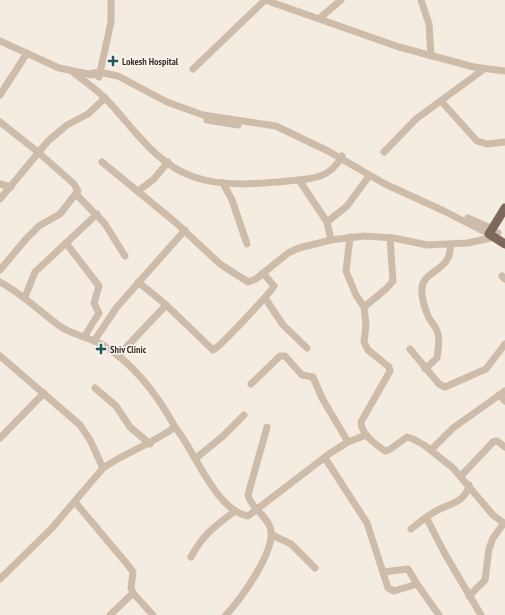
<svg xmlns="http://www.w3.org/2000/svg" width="505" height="615" viewBox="0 0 505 615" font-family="'PT Sans Narrow',sans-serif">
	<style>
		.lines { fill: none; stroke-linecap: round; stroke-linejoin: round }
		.minor { stroke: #cebcab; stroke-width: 7 }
		.major { stroke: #7e685b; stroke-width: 9 }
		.poi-dot { fill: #1d585f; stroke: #fbf6ed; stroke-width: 1.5 }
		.labels { text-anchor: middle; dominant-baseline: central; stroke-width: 3; stroke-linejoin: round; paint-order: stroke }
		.poi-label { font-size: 10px; font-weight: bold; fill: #3b302a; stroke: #fbf6ed; text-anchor: start }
	</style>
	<rect width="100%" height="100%" fill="#f4ece0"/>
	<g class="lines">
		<g class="minor">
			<polyline points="265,0 399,47 474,67 505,71"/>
			<polyline points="421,0 429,24 431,56"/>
			<polyline points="320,18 341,0"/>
			<polyline points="0,41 59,68 93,75"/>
			<polyline points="193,69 265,0"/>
			<path d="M 73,72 C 84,81 96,89 106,99 C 133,127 155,164 194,177 C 223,187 257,184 288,181 C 311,179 330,179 342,156"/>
			<polyline points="89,74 99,72 118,76 167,102 203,115 276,126 328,151 385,184 444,211 489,234"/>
			<polyline points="99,77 111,22 111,0"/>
			<polyline points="0,95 27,53"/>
			<polyline points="441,101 477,141 487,144 505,142"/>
			<polyline points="207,120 238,125"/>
			<polyline points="0,122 38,152 74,184 78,191 60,214 39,226 26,239 0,270"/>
			<polyline points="384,152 416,119 484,69"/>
			<polyline points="102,162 175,222 220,264 248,282 256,279 288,253 299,248 331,240 364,236 394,238 427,245 468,243 495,237 498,233"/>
			<polyline points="299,180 327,222 331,240"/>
			<polyline points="223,183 232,200 247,244"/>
			<polyline points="0,184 11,187"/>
			<polyline points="138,191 154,179 168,162"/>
			<polyline points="76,194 105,224 125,256"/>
			<polyline points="0,199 48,141 67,125 88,114 105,98"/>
			<polyline points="468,218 493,229"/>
			<polyline points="327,222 347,206 369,176"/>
			<path d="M 350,237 L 346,271 L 356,295 L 364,307 L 366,325 L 364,342 L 368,350 L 389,367 L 390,371 L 361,422 C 361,434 375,444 385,451 L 389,450 L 407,437 L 413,439 L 424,445 L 453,468 L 493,515 L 505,524"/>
			<polyline points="66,243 99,286 94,303 99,313 84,337"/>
			<polyline points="502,276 505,279"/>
			<path d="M 0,282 C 23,294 40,312 61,327 C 74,335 90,338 103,345 C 134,364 158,396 175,427"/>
			<path d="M 138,282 L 164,303 L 213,350 C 219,348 271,292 274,286 L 263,273"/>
			<polyline points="25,297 35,272 97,214"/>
			<polyline points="265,298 283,325 307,348"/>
			<polyline points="364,307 386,289 393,281 390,238"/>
			<polyline points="94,341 117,307 185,230"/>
			<polyline points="410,349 439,384 445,387 486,369 505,344"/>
			<polyline points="0,356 80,425 90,440 103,468 52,528 0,579"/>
			<polyline points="118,356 166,305"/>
			<path d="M 425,369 L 437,358 C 438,350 440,341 438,334 C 437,328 432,323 429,318 C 425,310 421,297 422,288 C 423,270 453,271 450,244"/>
			<polyline points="251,384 280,356 285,356 302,375 313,377 322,398 348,442"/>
			<polyline points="95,388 116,406 130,427 150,444"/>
			<polyline points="499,395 505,401"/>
			<polyline points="0,438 44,393"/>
			<polyline points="431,450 453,428 505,391"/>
			<polyline points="196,458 222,437 244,415"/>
			<polyline points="325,458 367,523 388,588 394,591 417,584 439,615"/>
			<path d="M 103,468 C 126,452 152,444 175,427 C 195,451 216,511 248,516 L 329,454 L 348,442 L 366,435"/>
			<polyline points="461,476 493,442 497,441 505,447"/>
			<polyline points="75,502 127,564 133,572 131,588 133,593 153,615"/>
			<polyline points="426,517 445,554 481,615"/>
			<path d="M 411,529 C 419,523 427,516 436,511 C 450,503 465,503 469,485"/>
			<polyline points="272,535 291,544 315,568"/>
			<path d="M 191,557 C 204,533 214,527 235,511"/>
			<polyline points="383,572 408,569 417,584"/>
			<polyline points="469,596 485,580 489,549 493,538 504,523"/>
			<polyline points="110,615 133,593"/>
			<path d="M 226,615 C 240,600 278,549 270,527 C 266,515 251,508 248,495 L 267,427"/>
		</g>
		<polyline class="major" points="505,208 489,234 505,244"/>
	</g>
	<g class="poi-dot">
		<path d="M111 55h4v4h4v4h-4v4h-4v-4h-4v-4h4z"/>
		<path d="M99 343h4v4h4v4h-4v4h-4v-4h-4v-4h4z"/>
	</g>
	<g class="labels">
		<g class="poi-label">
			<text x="122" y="61">Lokesh Hospital</text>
			<text x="110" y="349">Shiv Clinic</text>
		</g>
	</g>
</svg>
